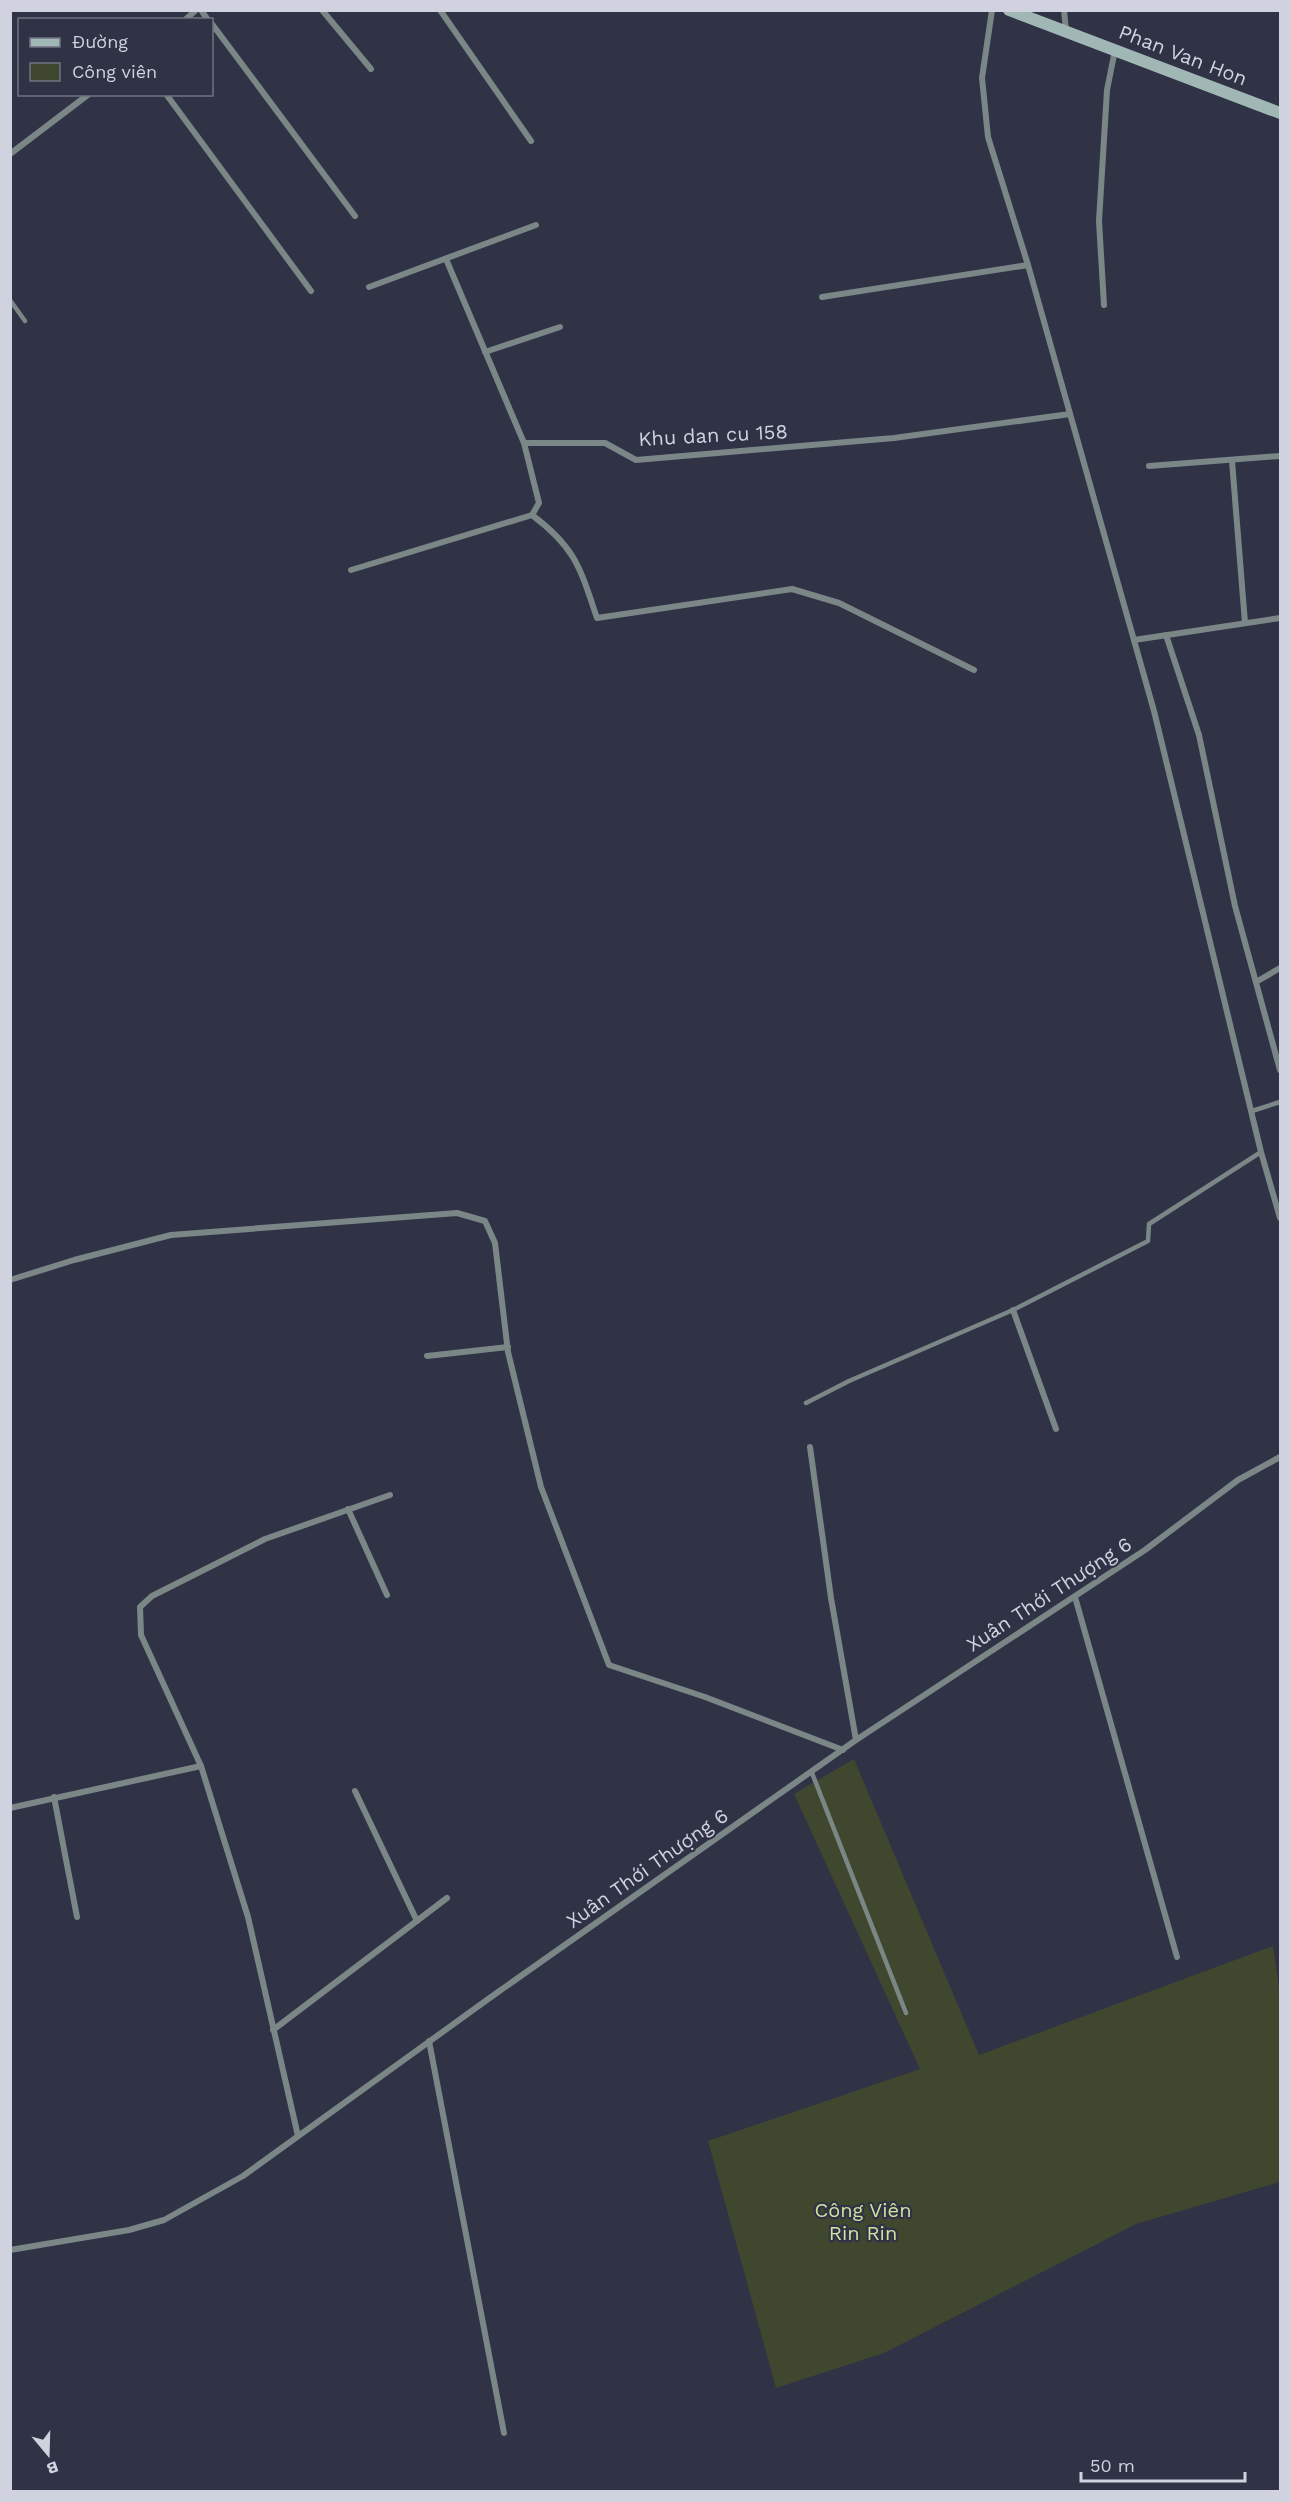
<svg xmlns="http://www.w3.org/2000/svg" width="1291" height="2502" viewBox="0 0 1291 2502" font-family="'Work Sans',sans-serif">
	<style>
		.green { fill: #40472f }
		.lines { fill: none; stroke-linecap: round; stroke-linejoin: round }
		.lane { stroke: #7a8786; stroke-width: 4.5 }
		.street { stroke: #7a8786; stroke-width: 6 }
		.secondary { stroke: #a1b7b5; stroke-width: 12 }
		.labels { text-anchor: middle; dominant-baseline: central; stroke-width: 4.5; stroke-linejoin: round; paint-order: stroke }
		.street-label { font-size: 20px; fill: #d0d2df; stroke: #303246 }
		.park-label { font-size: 20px; fill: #cfe39e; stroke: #303246 }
	</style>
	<rect width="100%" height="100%" fill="#303246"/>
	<polygon class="green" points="854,1759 979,2055 1273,1946 1280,1995 1280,2182 1136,2224 884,2353 776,2388 708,2141 920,2069 794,1794"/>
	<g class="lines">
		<g class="lane">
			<polyline points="10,300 25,321"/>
			<polyline points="1252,1111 1280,1102"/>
			<polyline points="806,1403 849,1381 1013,1310 1148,1241 1149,1224 1261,1152"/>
			<polyline points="812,1773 906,2013"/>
		</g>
		<g class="street">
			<polyline points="201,10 208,20"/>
			<polyline points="322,10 371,69"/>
			<polyline points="440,10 531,141"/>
			<polyline points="992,10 982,78 988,137 1028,265 1154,711 1261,1152 1280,1218"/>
			<polyline points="1064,10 1066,31"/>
			<polyline points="185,20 196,10"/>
			<polyline points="212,24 355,216"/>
			<polyline points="166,94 311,291"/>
			<polyline points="10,154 89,94"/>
			<polyline points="446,259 524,443 605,443 636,460 894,438 1070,414"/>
			<polyline points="369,287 536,225"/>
			<polyline points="822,297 1028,265"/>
			<polyline points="1104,305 1099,221 1107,90 1115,50"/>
			<polyline points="485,352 560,327"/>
			<polyline points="1232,461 1245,623"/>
			<polyline points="1149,466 1280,456"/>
			<path d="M 532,515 C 576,548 580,568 597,618 L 792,589 L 839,603 L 974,670"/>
			<polyline points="351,570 532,515 539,503 524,443"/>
			<polyline points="1166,635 1199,735 1235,906 1280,1070"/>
			<polyline points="1134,640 1280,618"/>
			<polyline points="1256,982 1280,968"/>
			<polyline points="10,1280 74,1260 171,1235 457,1213 485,1221 495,1243 508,1352 541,1487 609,1665 705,1697 843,1750"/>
			<polyline points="1013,1310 1056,1429"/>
			<polyline points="427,1356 508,1347"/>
			<polyline points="810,1447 831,1598 856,1740"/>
			<polyline points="348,1509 387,1595"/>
			<polyline points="1075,1597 1177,1957"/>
			<polyline points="201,1766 141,1635 140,1607 152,1596 265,1539 390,1495"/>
			<polyline points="355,1791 417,1921"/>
			<polyline points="54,1797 77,1917"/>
			<polyline points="10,1808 201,1766 248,1917 298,2136"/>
			<polyline points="273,2030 447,1898"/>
			<polyline points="429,2041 504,2433"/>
			<polyline points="10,2250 129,2230 164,2220 243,2176 491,1997 856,1740 1145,1550 1238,1480 1280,1457"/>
		</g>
		<polyline class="secondary" points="1009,10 1280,113"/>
	</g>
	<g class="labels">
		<g class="street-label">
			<text transform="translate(1183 55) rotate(21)">Phan Van Hon</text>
			<text transform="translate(713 435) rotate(-3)">Khu dan cu 158</text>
			<text transform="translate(1049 1594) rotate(-33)">Xuân Thới Thượng 6</text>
			<text transform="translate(647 1868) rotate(-35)">Xuân Thới Thượng 6</text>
		</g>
		<g class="park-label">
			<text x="863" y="2210">Công Viên<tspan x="863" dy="23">Rin Rin</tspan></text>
		</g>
	</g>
	<rect width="1291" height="2502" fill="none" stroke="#d0d2df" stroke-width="24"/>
	<rect x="18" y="18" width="195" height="78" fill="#303246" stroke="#707283" stroke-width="1.5"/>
	<rect x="30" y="38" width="30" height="9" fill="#a1b7b5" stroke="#707283" stroke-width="1.5"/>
	<text x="72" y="48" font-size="18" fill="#d0d2df">Đường</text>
	<rect x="30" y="63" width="30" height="18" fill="#40472f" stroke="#707283" stroke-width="1.5"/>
	<text x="72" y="78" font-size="18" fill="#d0d2df">Công viên</text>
	<g transform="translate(48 2454) rotate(161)" stroke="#303246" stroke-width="4.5" paint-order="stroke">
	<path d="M0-4.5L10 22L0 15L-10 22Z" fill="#d0d2df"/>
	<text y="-9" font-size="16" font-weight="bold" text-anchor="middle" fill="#d0d2df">B</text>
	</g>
	<path d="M1081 2472v9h164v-9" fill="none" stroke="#d0d2df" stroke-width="3"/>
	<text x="1090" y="2472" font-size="18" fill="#d0d2df" stroke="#303246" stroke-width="4.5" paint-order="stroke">50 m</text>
</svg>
